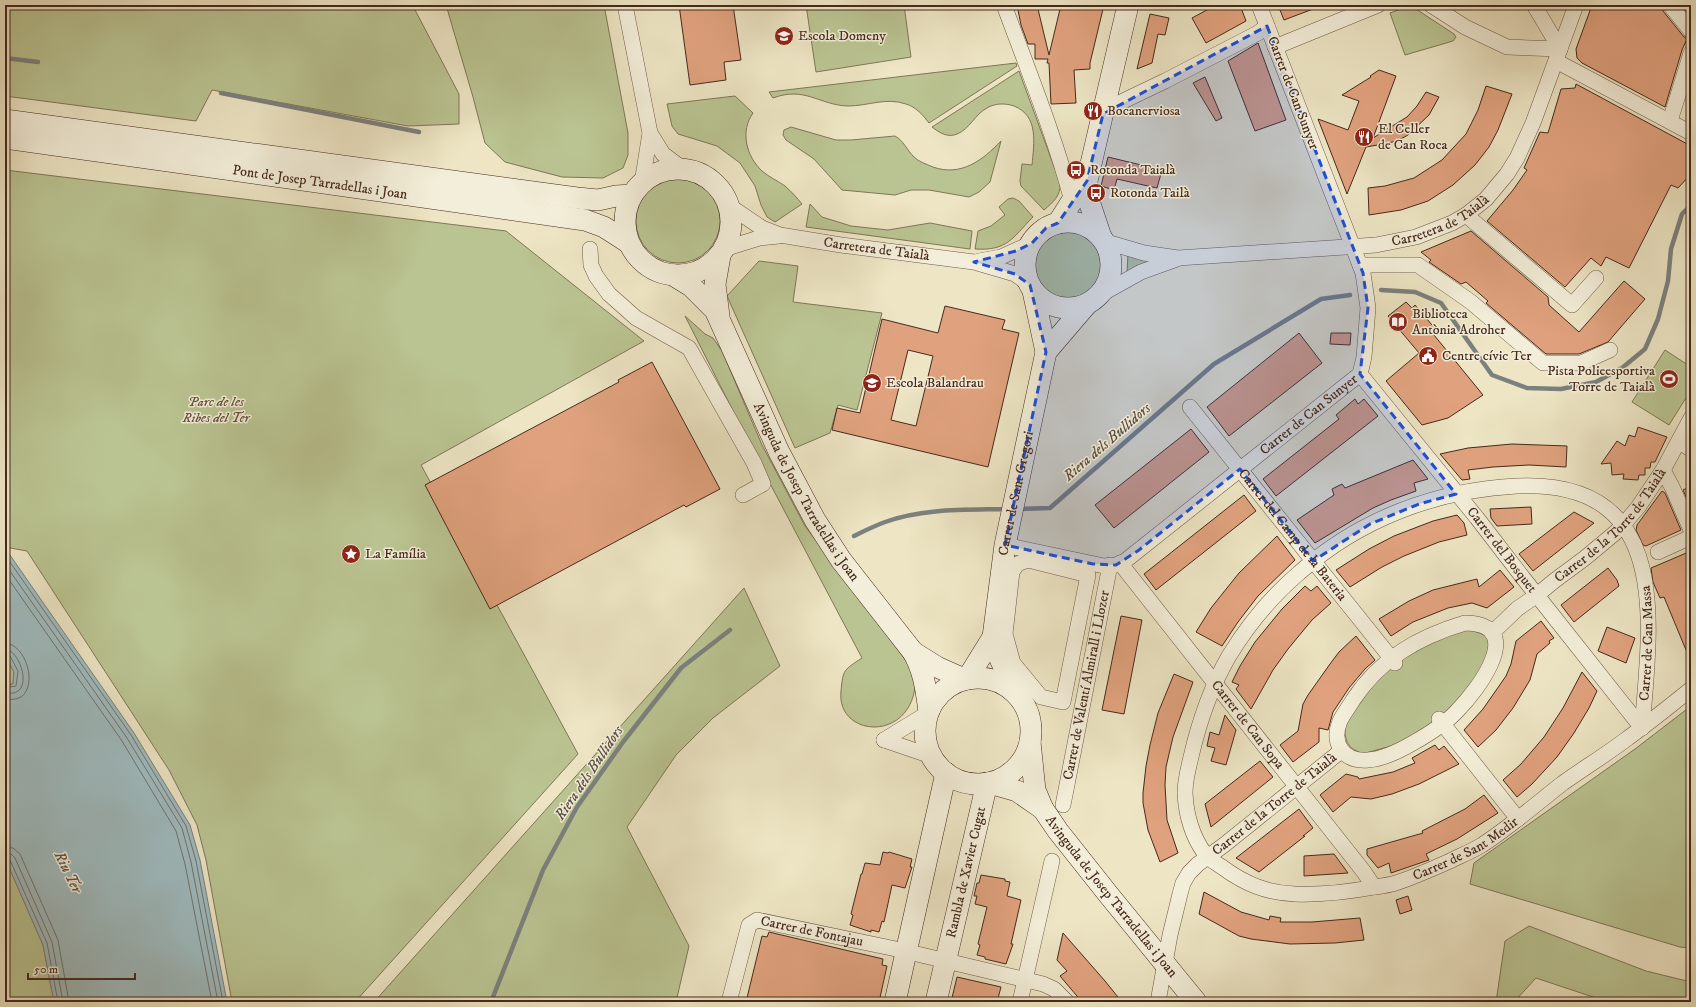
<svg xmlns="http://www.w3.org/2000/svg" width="1696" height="1007" viewBox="0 0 1696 1007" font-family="'IM FELL DW Pica',serif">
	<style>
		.green { fill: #bac492; stroke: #807657 }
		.water { fill: #9fbcc0; stroke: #7b817e }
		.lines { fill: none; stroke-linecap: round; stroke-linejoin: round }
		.shore { stroke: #72726e; stroke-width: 1 }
		.stream { stroke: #7b817e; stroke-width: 4.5 }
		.building { fill: #e0a27e; stroke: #46291c; fill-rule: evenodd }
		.street-casing { stroke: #705846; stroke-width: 16 }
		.secondary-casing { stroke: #46291c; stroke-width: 22 }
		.street { stroke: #f3eed9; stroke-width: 15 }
		.secondary { stroke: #f3eed9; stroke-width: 21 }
		.marked { fill: #1d4ed8; fill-opacity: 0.2; stroke: #1d4ed8; stroke-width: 3; stroke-dasharray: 8 5; stroke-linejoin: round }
		.labels { text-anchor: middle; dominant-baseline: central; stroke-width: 3; stroke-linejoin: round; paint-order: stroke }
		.poi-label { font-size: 14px; fill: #46291c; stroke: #f3eed9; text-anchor: start }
		.street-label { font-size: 14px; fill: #46291c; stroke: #f3eed9 }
		.park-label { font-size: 14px; font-style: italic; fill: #63503a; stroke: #f3eed9 }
		.water-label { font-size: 15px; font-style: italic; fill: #5c4e45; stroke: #f3eed9 }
	</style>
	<rect width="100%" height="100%" fill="#ede5c4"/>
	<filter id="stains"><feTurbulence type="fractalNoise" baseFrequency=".005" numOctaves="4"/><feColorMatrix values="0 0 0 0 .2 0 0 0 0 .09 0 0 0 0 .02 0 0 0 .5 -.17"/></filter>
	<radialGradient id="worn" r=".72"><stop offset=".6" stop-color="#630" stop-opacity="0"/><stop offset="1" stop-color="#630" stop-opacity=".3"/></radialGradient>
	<g class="green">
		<polygon points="5,5 414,5 414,8 459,94 459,124 408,126 212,90 196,121 5,96"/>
		<polygon points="446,5 604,5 628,133 628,155 623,168 603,178 562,177 505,162 485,143 473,97"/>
		<polygon points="806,5 904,5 911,57 816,72"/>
		<polygon points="1406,7 1416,9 1454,34 1456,37 1453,41 1405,55 1390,13"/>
		<path d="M 1016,63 L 1017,66 L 929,123 C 923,115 916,107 906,104 C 886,97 868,106 848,106 C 819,105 805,86 773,98 L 769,92 Z"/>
		<path d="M 1019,71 L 1060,183 C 1061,196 1053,202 1044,210 L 1021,186 L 1020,181 L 1022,164 L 1032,165 C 1034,143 1039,116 1014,106 C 1005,103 995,103 987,108 C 975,114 970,129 957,134 C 948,138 940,133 932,127 Z"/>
		<path d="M 735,96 L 753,113 C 740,131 746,156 762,171 C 769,177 778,181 785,186 C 792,192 797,198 802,204 L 775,222 L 767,217 L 761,205 L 755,186 L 740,163 L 717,146 L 678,134 L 672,126 L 667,104 Z"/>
		<path d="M 791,127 L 836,140 L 851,140 L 895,136 C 903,140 907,150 914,157 C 919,162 926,164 933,167 C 961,177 983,160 1001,141 L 990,182 L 979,192 L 969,197 L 929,190 L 911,190 L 895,195 L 842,190 L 814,159 L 786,140 L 783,135 L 784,130 Z"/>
		<polygon points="5,170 506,231 644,341 421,465 578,754 355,1002 232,1002 206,860 197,825 169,770 27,551 5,547"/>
		<circle cx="678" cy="221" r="42"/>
		<path d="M 1013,198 L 1019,201 L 1033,217 C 1012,238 1008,251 975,249 L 978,231 L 991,226 L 1005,215 L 999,207 L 1008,199 Z"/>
		<polygon points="810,204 822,217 851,226 888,230 930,223 972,231 970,249 806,227"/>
		<circle cx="1067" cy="265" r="35"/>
		<polygon points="1128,253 1154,259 1127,274"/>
		<polygon points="759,261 798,266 793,302 882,313 857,410 838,405 830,433 795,448 727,296"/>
		<path d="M 685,316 L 705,334 L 713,338 L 722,351 L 762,445 L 805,526 L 913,670 C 913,676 916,683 915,688 C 907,743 836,736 841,691 C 843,669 844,670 862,658 L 765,474 Z"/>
		<polygon points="1665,350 1691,367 1691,390 1669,425 1632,402"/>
		<polygon points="744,588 780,666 713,718 676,755 627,827 689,946 676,1002 374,1002"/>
		<polygon points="1466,628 1490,637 1486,666 1452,709 1413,736 1391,746 1362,754 1351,748 1347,742 1345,734 1345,725 1372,682 1404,655"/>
		<polygon points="5,655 14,672 13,684 5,685"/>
		<polygon points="1691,706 1691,948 1680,947 1470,884 1474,863 1635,749"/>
		<polygon points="5,858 43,945 54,1002 5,1002"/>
		<polygon points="1529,926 1646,971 1691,982 1691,1002 1608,1002 1536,978 1514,1002 1496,1002 1505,941"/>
	</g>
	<polygon class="water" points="5,548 134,733 190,825 200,860 227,1002 54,1002 43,945 5,858 5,685 13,684 14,672 5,655"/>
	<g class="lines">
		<g class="shore">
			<polyline points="5,555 131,735 186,826 196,861 223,1002"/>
			<polyline points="5,564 127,738 182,828 191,862 218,1002"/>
			<polyline points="5,574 122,741 176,831 185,864 212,1002"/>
			<path d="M 5,643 C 26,644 38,685 21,697 C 16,700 10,699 5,700"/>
			<path d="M 5,649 C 19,650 30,683 18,691 C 14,694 9,693 5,694"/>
			<polyline points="5,654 10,656 18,671 16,686 5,688"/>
			<polyline points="5,847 13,848 20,854 58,940 69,1002"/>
			<polyline points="5,853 11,854 15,858 52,942 63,1002"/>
			<polyline points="5,858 10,860 47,943 58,1002"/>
		</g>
		<g class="stream">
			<polyline points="5,58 38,62"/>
			<polyline points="221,93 419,132"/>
			<polyline points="1381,290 1415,292 1441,303 1492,375 1527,388 1561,389 1596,382 1622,368 1645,349 1658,319 1668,281 1671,249 1682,214 1691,205"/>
			<polyline points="1018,509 1050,508 1214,364 1321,299 1350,295"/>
			<path d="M 854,536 C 864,531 874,526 885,522 C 923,508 967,510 1007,509"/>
			<polyline points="491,1002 543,870 577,807 623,742 681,668 730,630"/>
		</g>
	</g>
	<g class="building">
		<polygon points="679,5 733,5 741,60 724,62 726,80 690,85"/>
		<polygon points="1017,5 1037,5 1049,55 1061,5 1104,5 1090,63 1090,69 1074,70 1076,103 1051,104 1049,63 1047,63 1048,59 1035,59 1035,44 1028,44 1021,25"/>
		<polygon points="1216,5 1240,5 1246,21 1206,43 1192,18"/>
		<polygon points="1278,5 1321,5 1321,6 1284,20"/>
		<polygon points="1592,5 1661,5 1663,11 1684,37 1691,40 1691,42 1686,41 1682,50 1665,107 1582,63 1577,58 1576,49"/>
		<polygon points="1682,5 1691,5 1691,17"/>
		<polygon points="1150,14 1169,18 1165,35 1158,34 1152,63 1137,69"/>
		<polygon points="1258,43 1286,120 1255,131 1228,61"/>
		<polygon points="1379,70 1396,76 1373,138 1407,117 1417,106 1426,92 1439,97 1429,115 1408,135 1399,140 1389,143 1366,147 1347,194 1318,119 1348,130 1359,101 1342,95 1371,77 1370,76"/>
		<polygon points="1205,77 1222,118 1216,121 1193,83"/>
		<polygon points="1576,84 1691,146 1691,174 1678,188 1671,185 1629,268 1606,257 1601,266 1591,258 1565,287 1487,221 1513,190 1527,170 1524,168 1540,132 1548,133 1561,89 1575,88"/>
		<polygon points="1486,86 1512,94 1498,130 1489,147 1475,165 1453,185 1428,201 1401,210 1369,215 1368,188 1385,186 1414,178 1442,160 1466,134 1478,110"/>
		<polygon points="1108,157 1162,170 1157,188 1117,179 1114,190 1101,186"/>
		<polygon points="1471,231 1548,297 1549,305 1579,332 1624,281 1645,299 1608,342 1579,354 1546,354 1486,303 1488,301 1466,282 1461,284 1429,262 1431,260 1421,252"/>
		<polygon points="1406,302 1412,308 1415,305 1438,332 1434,335 1483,395 1448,418 1422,425 1386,381 1419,353 1388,316"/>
		<path d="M 945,306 L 1005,320 L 1002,329 L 1019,333 L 988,467 L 832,430 L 837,408 L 860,413 L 882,319 L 938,333 ZM 908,350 L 933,356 L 916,426 L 891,420 Z"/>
		<polygon points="1299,333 1322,363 1229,436 1207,407"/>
		<polygon points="1331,333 1351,333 1350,345 1330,344"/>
		<polygon points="652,362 720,489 686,507 684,505 490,609 425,485 619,382 618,380"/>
		<polygon points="1355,399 1358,404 1364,399 1378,416 1276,496 1263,479 1339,419 1336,415"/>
		<polygon points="1638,427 1667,437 1655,462 1651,462 1650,468 1645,468 1645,475 1639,475 1638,480 1623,479 1624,474 1612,475 1611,463 1601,464 1617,441 1625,446 1629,435 1635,437"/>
		<polygon points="1191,429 1209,452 1114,528 1095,505"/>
		<polygon points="1512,444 1567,446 1566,467 1529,465 1493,467 1468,470 1470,479 1462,480 1440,454 1468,448"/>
		<polygon points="1413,460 1428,479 1414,483 1416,491 1391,500 1373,508 1315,543 1297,520 1334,495 1332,489 1342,484 1345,488"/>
		<polygon points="1691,486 1691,508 1683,490"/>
		<polygon points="1662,491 1665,493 1681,530 1646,546 1643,545 1636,530 1637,525"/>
		<polygon points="1244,495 1256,511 1156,590 1144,574"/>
		<polygon points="1531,507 1532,524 1497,526 1491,518 1490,509"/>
		<polygon points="1574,512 1594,523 1533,571 1519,554"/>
		<polygon points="1457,515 1464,523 1467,535 1439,542 1404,556 1382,567 1350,587 1336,570 1369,549 1394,536 1433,521"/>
		<polygon points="1277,536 1295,560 1258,596 1238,622 1222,646 1196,632 1211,608 1239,573"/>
		<polygon points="1691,551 1691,662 1664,597 1660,598 1653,582 1651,568"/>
		<polygon points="1608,568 1617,580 1619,586 1574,622 1561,605"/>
		<polygon points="1500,570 1514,587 1487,608 1472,603 1448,608 1413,622 1391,636 1379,619 1409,601 1433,590 1477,579 1479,587"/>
		<polygon points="1305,586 1311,591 1317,586 1331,603 1312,620 1288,649 1273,670 1251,709 1236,689 1239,685 1232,682 1240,666 1255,642 1282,609"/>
		<polygon points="1121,616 1142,620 1124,714 1102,710"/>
		<polygon points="1541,621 1554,638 1549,641 1550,643 1537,654 1530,680 1513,708 1496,730 1478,747 1464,730 1483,709 1506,676 1511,664 1516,641"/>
		<polygon points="1607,627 1635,638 1626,663 1598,651"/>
		<polygon points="1356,636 1375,660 1365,669 1349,688 1333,712 1328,730 1319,728 1319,742 1293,762 1280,745 1298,731 1303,704 1308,695 1330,664 1339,652"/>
		<polygon points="1582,672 1597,691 1589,708 1574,733 1557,757 1532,784 1517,797 1503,780 1521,764 1544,737 1563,708"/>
		<polygon points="1174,674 1193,682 1173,737 1166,767 1165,785 1167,820 1178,853 1160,862 1148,830 1143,803 1143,793 1146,766 1150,745 1158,713"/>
		<polygon points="1225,715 1236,730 1226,765 1211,761 1215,748 1207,746 1210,732 1219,735"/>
		<polygon points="1435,745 1439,750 1444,746 1459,764 1419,784 1392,794 1371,799 1351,797 1333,812 1320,795 1346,774 1358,777 1359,779 1393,772 1415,763 1412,758"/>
		<polygon points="1260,761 1273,777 1211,827 1205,804"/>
		<polygon points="1484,795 1498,813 1457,839 1426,854 1429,860 1391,873 1389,863 1378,868 1367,855 1367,849 1423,833 1422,831 1465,809"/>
		<polygon points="1299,809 1313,828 1303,836 1305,836 1259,872 1236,858"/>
		<polygon points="883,852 888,853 889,852 912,859 910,867 912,867 905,888 892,885 884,922 882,921 879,932 871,930 871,932 850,925 853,915 851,914 861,874 862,874 865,863 880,865"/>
		<polygon points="1334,854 1348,873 1304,876 1304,856"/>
		<polygon points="981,875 1005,879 1005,881 1010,882 1007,896 1021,900 1011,944 1013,944 1006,964 985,959 985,957 977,955 980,945 978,944 987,907 975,904 977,896 974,896 977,883 979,883"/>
		<polygon points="1204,892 1241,912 1269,920 1270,916 1281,918 1280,922 1312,922 1360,918 1364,940 1335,943 1290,944 1251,939 1239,936 1199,914"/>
		<polygon points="1408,896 1412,910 1400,914 1396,900"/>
		<polygon points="769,932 883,959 882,965 887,966 879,1002 746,1002 762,936 767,937"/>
		<polygon points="1063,933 1105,981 1122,1002 1082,1002 1060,976 1067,971 1057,960"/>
		<polygon points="957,977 1001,987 997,1002 951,1002"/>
	</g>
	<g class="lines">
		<defs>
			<g id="street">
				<polyline points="625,5 650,133 642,183"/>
				<path d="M 1004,5 C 1028,70 1054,134 1072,201"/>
				<polyline points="1431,5 1465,27 1507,47 1560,49"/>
				<polyline points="1534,5 1560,49"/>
				<polyline points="1670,5 1691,31"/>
				<polyline points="1275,47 1378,5"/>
				<polyline points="1556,61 1691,133"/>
				<polyline points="1103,114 1119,103 1165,81 1258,33 1267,26"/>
				<polyline points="1670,121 1691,53"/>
				<polyline points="650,133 663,154 683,169"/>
				<path id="s1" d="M 728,205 L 762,228 L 780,235 L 841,245 L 974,262 L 1015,274 L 1030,285"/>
				<polyline points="1466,215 1572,305 1596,278"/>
				<path id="s2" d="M 1103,241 L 1144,253 L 1178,258 L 1376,245 L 1416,237 L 1452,223 L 1466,215 L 1486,199 L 1507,174 L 1517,158 L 1533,123 L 1576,5"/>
				<polyline points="590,249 591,265 596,276 609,294 636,318 689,348 754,463 763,484 743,495"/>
				<polyline points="724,249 759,238 779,236"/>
				<polyline points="979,261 1001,257 1032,243"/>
				<polyline points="1360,265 1418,265 1471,302 1543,363 1581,363 1610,350"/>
				<polyline points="1098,296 1141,272 1177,259"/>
				<path id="s3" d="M 1360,374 L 1477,518 L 1524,579 L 1642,728"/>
				<path id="s4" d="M 1190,407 L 1395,663"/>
				<polyline points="1691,434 1684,445 1691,449"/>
				<polyline points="1663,470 1673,489 1691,530"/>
				<path id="s5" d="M 1005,545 L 1104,566 L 1116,565 L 1125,561 L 1360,374 L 1364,357 L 1368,308 L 1363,273 L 1259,5"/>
				<polyline points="1658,552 1691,537"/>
				<polygon points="1028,560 1088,575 1063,702 1041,697 1013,663 1005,634 1012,572 1017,564"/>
				<path id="s6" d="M 1120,563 L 1364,872 L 1374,887"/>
				<path d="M 1465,623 C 1528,624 1478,690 1457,711 C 1445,724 1429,734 1413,743 C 1401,750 1383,759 1368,760 C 1343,762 1331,743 1340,721 C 1343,714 1349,707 1353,700 C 1380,659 1418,637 1465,623 Z"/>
				<path id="s7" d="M 1492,633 L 1517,609 L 1537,595 L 1554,581 L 1585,558 L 1615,533 L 1624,524 L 1639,506 L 1663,470 L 1691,418"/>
				<polyline points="1439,719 1518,819"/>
				<path id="s8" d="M 1642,728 C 1651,620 1672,479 1517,486 C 1437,490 1359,519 1299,573 C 1272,596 1248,625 1229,656 C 1211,687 1199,722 1191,757 C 1188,769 1185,781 1185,793 C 1186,814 1192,836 1205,854 C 1210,860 1216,863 1222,867 C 1245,884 1267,893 1295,894 C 1322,895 1348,892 1375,887 C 1382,886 1389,885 1396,883 C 1414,877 1432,869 1450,861 C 1460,856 1472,851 1482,845 C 1510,827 1536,804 1563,783 C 1584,768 1607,754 1628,738 C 1650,722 1670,706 1691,689"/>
				<polyline points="884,740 928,713"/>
				<polyline points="884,740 931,756"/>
				<path id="s9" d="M 1063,805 L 1110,565"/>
				<path id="s10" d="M 729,1002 L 749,925 L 757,920 L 896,949 L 1043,984 L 1054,989 L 1067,1002"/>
				<polyline points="1020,1002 1052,861"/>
				<path id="s11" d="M 1158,1002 L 1170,935 L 1180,894 L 1183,883 L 1189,873 L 1198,864 L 1224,845 L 1341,751"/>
			</g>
			<g id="secondary">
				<polyline points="5,120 577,198 598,200 616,196 632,195"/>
				<path id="s12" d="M 5,138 L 585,220 L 604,227 L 629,243"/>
				<circle cx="678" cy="222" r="53"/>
				<circle cx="1068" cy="265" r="43"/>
				<polyline points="1058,223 1072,201 1087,181"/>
				<polyline points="1101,237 1087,195 1087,181 1128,5"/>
				<path id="s13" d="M 673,275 L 691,286 L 715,310 L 779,452 L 815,520 L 841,560 L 913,652 C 924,671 926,690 929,711"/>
				<polyline points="719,316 715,284 720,256"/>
				<polyline points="1046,352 1087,304"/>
				<polyline points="913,652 937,667 964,679"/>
				<circle cx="978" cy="731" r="53"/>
				<polyline points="967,679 993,637"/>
				<path id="s14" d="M 1015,692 L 997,652 L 993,637 L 1005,545 L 1046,352 L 1033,291"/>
				<path id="s15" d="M 1030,742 L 1035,790 L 1043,809 L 1058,831 L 1108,894 L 1196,1002"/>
				<polyline points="989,783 1017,791 1043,809"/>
				<polyline points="895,1002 946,773"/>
				<path id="s16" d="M 936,1002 L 987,783"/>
			</g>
		</defs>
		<use href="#street" class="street-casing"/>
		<use href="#secondary" class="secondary-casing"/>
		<use href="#street" class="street"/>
		<use href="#secondary" class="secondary"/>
	</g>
	<path class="marked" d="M 1267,26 L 1363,273 L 1368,308 L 1360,374 L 1456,494 L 1419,504 L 1370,524 L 1313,561 L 1240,469 L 1139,550 L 1116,565 L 1093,564 L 1005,545 L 1046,352 L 1030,285 L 1015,274 L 974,262 L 1016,251 L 1032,243 L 1046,228 L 1058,223 L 1087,181 L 1103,114 Z"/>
	<defs>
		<symbol id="school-disc" viewBox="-11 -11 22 22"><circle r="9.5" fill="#8f2418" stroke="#f3eed9"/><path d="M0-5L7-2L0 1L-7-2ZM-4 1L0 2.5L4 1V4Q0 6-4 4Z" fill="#fff"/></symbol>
		<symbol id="restaurant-disc" viewBox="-11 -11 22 22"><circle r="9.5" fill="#8f2418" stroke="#f3eed9"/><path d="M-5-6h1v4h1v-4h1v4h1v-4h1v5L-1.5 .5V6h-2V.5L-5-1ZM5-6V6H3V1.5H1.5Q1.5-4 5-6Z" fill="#fff"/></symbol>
		<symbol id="bus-disc" viewBox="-11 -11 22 22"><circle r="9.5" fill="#8f2418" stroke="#f3eed9"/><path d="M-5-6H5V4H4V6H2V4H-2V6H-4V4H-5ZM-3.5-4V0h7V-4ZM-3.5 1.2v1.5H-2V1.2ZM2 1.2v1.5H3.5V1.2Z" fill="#fff"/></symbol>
		<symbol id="library-disc" viewBox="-11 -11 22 22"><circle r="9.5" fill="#8f2418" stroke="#f3eed9"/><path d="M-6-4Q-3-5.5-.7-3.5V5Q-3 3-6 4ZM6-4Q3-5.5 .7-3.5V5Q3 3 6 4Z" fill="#fff"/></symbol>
		<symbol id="civic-disc" viewBox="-11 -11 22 22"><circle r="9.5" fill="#8f2418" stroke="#f3eed9"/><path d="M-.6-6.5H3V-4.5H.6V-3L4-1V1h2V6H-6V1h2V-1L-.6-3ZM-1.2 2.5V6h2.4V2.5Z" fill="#fff"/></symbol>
		<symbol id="stadium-disc" viewBox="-11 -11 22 22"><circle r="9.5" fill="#8f2418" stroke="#f3eed9"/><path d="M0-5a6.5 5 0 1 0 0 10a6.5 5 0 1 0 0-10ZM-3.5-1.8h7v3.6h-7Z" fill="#fff"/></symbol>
		<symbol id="sight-disc" viewBox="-11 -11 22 22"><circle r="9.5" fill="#8f2418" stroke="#f3eed9"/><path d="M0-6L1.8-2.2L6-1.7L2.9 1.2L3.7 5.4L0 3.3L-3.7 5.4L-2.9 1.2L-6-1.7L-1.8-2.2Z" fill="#fff"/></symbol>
	</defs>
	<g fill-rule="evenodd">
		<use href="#school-disc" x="773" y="25" width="22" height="22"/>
		<use href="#restaurant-disc" x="1082" y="100" width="22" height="22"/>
		<use href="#restaurant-disc" x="1353" y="126" width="22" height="22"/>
		<use href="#bus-disc" x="1065" y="159" width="22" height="22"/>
		<use href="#bus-disc" x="1085" y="182" width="22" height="22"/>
		<use href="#library-disc" x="1387" y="311" width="22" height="22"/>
		<use href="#civic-disc" x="1417" y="345" width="22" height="22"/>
		<use href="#stadium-disc" x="1658" y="368" width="22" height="22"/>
		<use href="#school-disc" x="861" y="372" width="22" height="22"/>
		<use href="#sight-disc" x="340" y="543" width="22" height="22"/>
	</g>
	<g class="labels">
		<g class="poi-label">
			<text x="798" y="36">Escola Domeny</text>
			<text x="1107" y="111">Bocanerviosa</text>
			<text x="1378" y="129">El Celler<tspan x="1378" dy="16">de Can Roca</tspan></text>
			<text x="1090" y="170">Rotonda Taialà</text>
			<text x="1110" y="193">Rotonda Tailà</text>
			<text x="1412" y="314">Biblioteca<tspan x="1412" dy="16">Antònia Adroher</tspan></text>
			<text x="1442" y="356">Centre cívic Ter</text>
			<text x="1655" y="371" text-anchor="end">Pista Polieesportiva<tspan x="1655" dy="16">Torre de Taialà</tspan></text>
			<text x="886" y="383">Escola Balandrau</text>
			<text x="365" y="554">La Família</text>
		</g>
		<g class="street-label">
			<text transform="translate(1293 93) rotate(69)">Carrer de Can Sunyer</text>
			<text stroke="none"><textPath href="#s12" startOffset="318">Pont de Josep Tarradellas i Joan</textPath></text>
			<text stroke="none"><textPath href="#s2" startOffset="345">Carretera de Taialà</textPath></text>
			<text stroke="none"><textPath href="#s1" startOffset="158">Carretera de Taialà</textPath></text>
			<text stroke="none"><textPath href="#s5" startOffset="358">Carrer de Can Sunyer</textPath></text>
			<text stroke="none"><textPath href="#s13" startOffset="259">Avinguda de Josep Tarradellas i Joan</textPath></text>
			<text stroke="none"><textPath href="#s14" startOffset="205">Carrer de Sant Gregori</textPath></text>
			<text stroke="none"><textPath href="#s7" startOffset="161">Carrer de la Torre de Taialà</textPath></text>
			<text stroke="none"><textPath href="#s4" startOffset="164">Carrer del Camp de la Bateria</textPath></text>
			<text stroke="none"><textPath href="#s3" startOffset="226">Carrer del Bosquet</textPath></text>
			<text stroke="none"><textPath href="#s8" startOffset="85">Carrer de Can Massa</textPath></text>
			<text stroke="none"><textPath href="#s9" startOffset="122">Carrer de Valentí Almirall i Llozer</textPath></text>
			<text stroke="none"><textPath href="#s6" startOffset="206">Carrer de Can Sopa</textPath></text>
			<text stroke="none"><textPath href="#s11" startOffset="243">Carrer de la Torre de Taialà</textPath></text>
			<text stroke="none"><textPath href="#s8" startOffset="1164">Carrer de Sant Medir</textPath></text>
			<text stroke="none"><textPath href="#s16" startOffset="133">Rambla de Xavier Cugat</textPath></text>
			<text stroke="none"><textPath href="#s15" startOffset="180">Avinguda de Josep Tarradellas i Joan</textPath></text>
			<text stroke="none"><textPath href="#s10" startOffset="145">Carrer de Fontajau</textPath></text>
		</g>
		<g class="park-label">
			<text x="216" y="402">Parc de les<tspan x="216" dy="16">Ribes del Ter</tspan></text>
		</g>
		<g class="water-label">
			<text transform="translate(1107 442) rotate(-41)">Riera dels Bullidors</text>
			<text transform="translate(589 773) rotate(-56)">Riera dels Bullidors</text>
			<text transform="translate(68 872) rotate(64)">Riu Ter</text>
		</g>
	</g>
	<rect width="1696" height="1007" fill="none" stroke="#ede5c4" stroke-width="20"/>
	<rect x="6" y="6" width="1684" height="995" fill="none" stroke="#46291c" stroke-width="2"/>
	<rect x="10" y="10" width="1676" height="987" fill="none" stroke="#46291c"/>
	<path d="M28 973v6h107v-6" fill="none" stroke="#46291c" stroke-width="2"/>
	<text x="34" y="973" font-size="12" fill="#46291c" stroke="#f3eed9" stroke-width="3" paint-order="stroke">50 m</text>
	<rect width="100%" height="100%" filter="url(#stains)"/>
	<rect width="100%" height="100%" fill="url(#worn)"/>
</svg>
